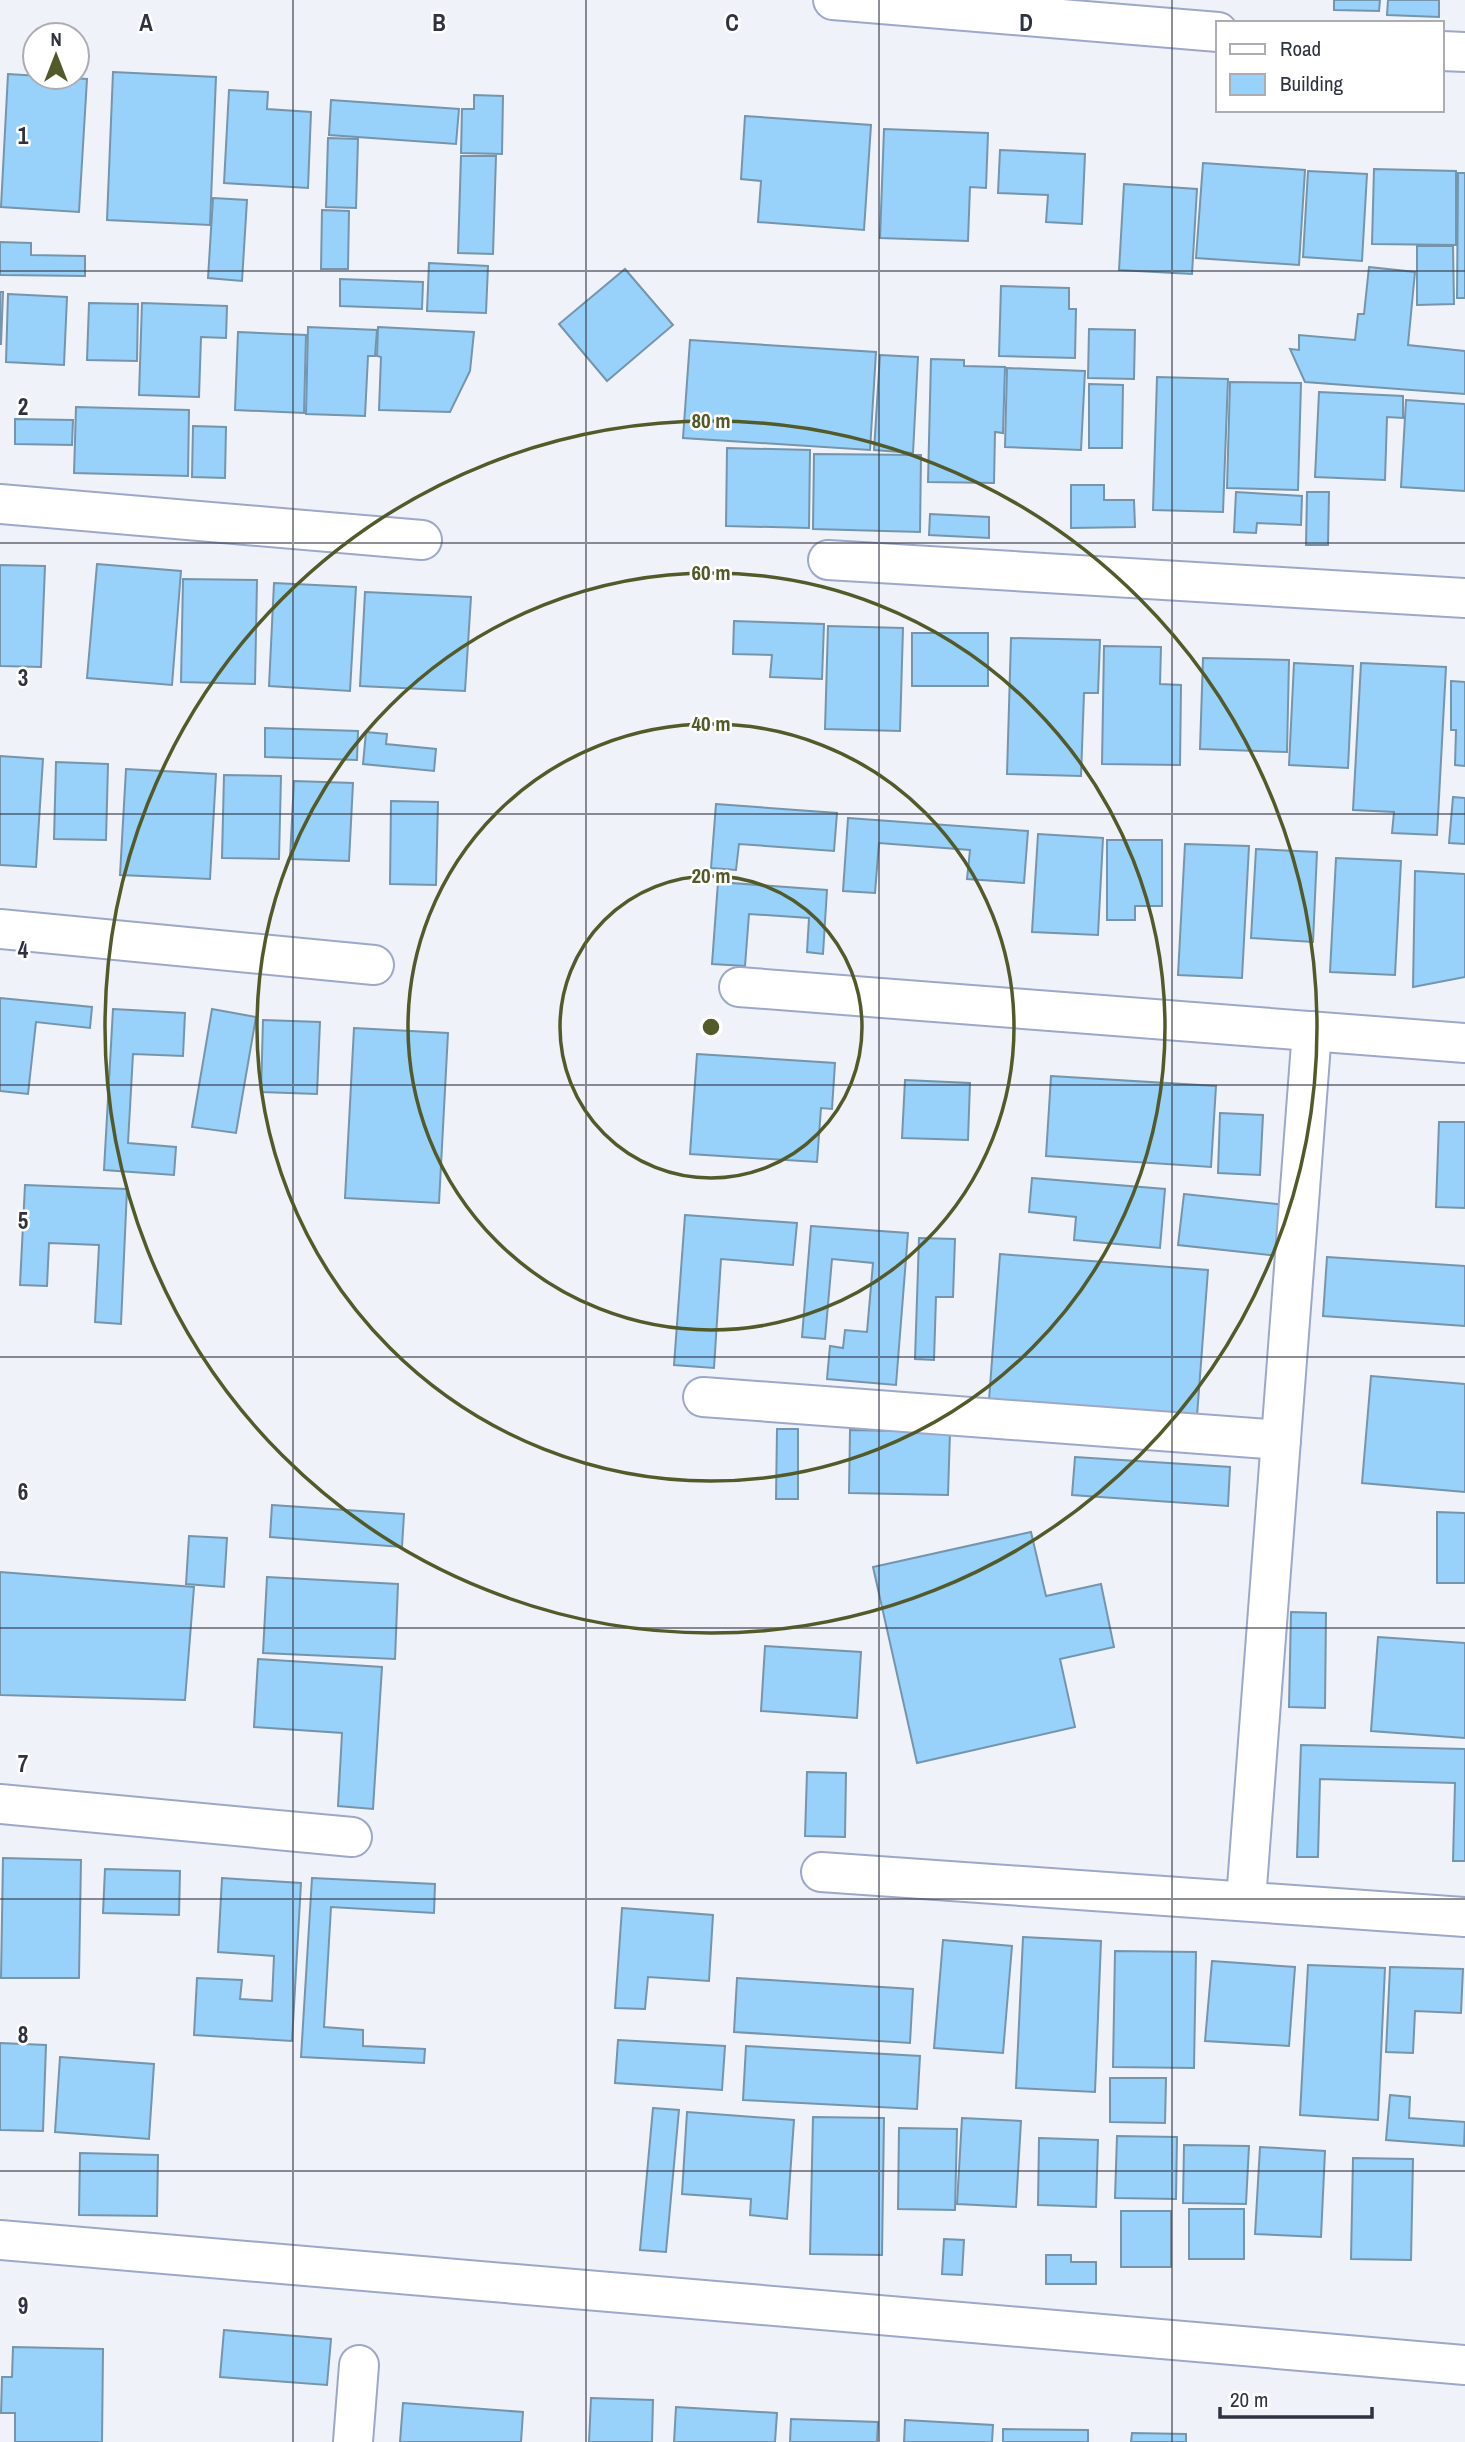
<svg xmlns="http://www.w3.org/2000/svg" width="1465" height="2442" viewBox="0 0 1465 2442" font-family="'Archivo Narrow',sans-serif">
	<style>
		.building { fill: #98d1f9; stroke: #7595ac; stroke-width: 2 }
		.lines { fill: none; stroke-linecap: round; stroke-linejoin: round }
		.minor-casing { stroke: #9da8c9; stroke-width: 42 }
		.minor { stroke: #fff; stroke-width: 38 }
		.grid { fill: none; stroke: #2f3341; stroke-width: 2; stroke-opacity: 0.55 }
		.ring { fill: none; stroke: #535a29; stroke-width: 3.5 }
		.grid-label { font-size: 23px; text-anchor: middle; font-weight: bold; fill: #2f3341; stroke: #fff; stroke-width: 5; stroke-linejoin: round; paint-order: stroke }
		.centre { fill: #535a29; stroke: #fff; stroke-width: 3.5 }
		.ring-label { font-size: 21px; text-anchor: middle; font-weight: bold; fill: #535a29; stroke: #fff; stroke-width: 5; stroke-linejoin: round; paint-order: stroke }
	</style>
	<rect width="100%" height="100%" fill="#eff2f9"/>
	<g class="building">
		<polygon points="1334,0 1380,0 1379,11 1334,10"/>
		<polygon points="1388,0 1439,0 1439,17 1387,15"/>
		<polygon points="113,72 216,77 210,225 107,220"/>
		<polygon points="8,74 87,79 79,212 1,207"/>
		<polygon points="229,90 268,92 267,109 311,112 308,188 224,183"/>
		<polygon points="474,95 503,96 502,154 461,153 462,109 474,109"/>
		<polygon points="331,100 459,109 456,144 329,135"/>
		<polygon points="745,116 871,125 864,230 758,222 761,181 741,179"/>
		<polygon points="884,129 988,133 986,188 970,187 968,241 880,238"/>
		<polygon points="328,138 358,139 356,208 326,207"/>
		<polygon points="1000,150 1085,154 1082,224 1046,222 1048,195 998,193"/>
		<polygon points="461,156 496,156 493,254 458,253"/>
		<polygon points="1203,163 1305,170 1299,265 1196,258"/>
		<polygon points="1374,169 1456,171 1456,245 1372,244"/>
		<polygon points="1308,171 1367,174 1362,261 1303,257"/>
		<polygon points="1458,173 1465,173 1465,298 1457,298"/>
		<polygon points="1124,184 1197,189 1192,274 1119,270"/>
		<polygon points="213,198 247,200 242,281 208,278"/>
		<polygon points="322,210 349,211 348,269 321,269"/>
		<polygon points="0,242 31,243 31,255 85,256 85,276 0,275"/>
		<polygon points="1417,246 1453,246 1454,304 1417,305"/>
		<polygon points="429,263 488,266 486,313 427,311"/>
		<polygon points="1369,267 1415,272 1408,345 1465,351 1465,394 1305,382 1290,349 1299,350 1299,335 1355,340 1358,314 1364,314"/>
		<polygon points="625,269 673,325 607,381 559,324"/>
		<polygon points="340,279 423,282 422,309 340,306"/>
		<polygon points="1001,286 1069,288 1069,309 1076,309 1075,358 999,356"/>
		<polygon points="0,292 3,292 1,344 0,344"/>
		<polygon points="8,294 67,297 64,365 6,362"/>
		<polygon points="89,303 138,304 137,361 87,360"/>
		<polygon points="142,303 227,306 226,338 201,337 199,397 139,395"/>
		<polygon points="308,327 377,330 375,356 368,356 365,416 306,414"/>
		<polygon points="378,327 474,332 470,371 450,412 379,410 381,357 377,356"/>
		<polygon points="1089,329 1135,330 1134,379 1088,378"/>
		<polygon points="238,332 306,335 304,413 235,410"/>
		<polygon points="690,340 876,352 870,450 683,438"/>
		<polygon points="880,355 918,357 913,453 874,450"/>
		<polygon points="931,359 964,360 964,366 1005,367 1003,433 995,432 994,483 928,482"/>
		<polygon points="1007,368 1085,371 1081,450 1005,447"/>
		<polygon points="1157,377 1228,379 1223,512 1153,510"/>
		<polygon points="1230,382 1301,383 1298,490 1227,488"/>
		<polygon points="1089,384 1123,385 1122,448 1089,448"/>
		<polygon points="1319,392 1403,396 1403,418 1387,417 1385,480 1315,477"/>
		<polygon points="1406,400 1465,404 1465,491 1401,487"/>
		<polygon points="76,407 189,410 188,476 74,473"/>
		<polygon points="15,419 73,420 72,445 15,444"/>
		<polygon points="193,426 226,427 225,478 192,477"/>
		<polygon points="727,448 810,450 809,528 726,526"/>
		<polygon points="814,454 921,455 920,532 813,529"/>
		<polygon points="1071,485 1104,485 1104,500 1134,500 1135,527 1071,528"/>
		<polygon points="1236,492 1302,496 1301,525 1257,523 1256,533 1234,532"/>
		<polygon points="1307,492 1329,492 1328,545 1306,545"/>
		<polygon points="930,514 989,517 989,538 929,535"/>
		<polygon points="97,564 181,571 172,685 87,678"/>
		<polygon points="0,565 45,566 41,667 0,666"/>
		<polygon points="183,579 257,580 255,684 181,682"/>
		<polygon points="274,583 356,587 350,691 269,686"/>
		<polygon points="365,592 471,597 465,691 360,686"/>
		<polygon points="734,621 824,624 822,679 770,677 772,655 733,654"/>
		<polygon points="828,626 903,628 900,731 825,729"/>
		<rect x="912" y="633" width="76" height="53"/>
		<polygon points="1011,638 1100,640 1098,693 1084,693 1081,776 1007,774"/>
		<polygon points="1104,646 1161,647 1160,684 1181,685 1180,765 1102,764"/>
		<polygon points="1203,658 1289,660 1287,752 1200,749"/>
		<polygon points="1294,663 1353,666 1348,768 1289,765"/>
		<polygon points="1361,663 1446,667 1437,835 1392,833 1394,812 1353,810"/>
		<polygon points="1451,681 1465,682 1465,766 1455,765 1456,730 1451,730"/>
		<polygon points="265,728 358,731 357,760 265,757"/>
		<polygon points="366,732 387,734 386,744 436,749 434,771 363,764"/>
		<polygon points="0,756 43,759 36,867 0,865"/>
		<polygon points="56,762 108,764 106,840 54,839"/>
		<polygon points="126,769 216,774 210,879 120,875"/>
		<polygon points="224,775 281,776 279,859 222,858"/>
		<polygon points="294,781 353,783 349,861 290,859"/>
		<polygon points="1453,797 1465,798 1465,844 1449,843"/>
		<polygon points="391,801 438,802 436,885 390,884"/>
		<polygon points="716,804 837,813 834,851 739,844 736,870 711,868"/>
		<polygon points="848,818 1028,831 1024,883 967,879 970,850 879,843 875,893 843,891"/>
		<polygon points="1038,834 1103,838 1098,935 1032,932"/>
		<polygon points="1107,840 1162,840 1162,906 1135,906 1135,920 1107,920"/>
		<polygon points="1185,844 1249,846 1242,978 1178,975"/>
		<polygon points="1256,849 1317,852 1313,942 1251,938"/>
		<polygon points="1336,858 1401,861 1395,975 1330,972"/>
		<polygon points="1415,871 1465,874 1465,977 1413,987"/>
		<polygon points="718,882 827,890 823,954 807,952 809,918 749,914 745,966 712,964"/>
		<polygon points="0,998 92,1007 90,1028 36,1022 28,1094 0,1091"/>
		<polygon points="113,1009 185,1013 183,1056 133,1054 128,1143 176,1147 174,1175 104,1170"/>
		<polygon points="212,1009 256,1017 236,1133 192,1127"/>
		<polygon points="263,1020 320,1022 317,1094 261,1092"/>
		<polygon points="354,1028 448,1033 439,1203 345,1198"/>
		<polygon points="697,1054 835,1063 832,1109 821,1108 817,1162 690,1154"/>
		<polygon points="1051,1076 1216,1086 1211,1167 1046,1156"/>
		<polygon points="905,1080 970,1083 968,1140 902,1138"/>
		<polygon points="1220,1113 1263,1115 1260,1175 1218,1173"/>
		<polygon points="1439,1122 1465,1122 1465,1208 1436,1207"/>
		<polygon points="1032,1178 1165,1189 1160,1248 1074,1240 1076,1217 1029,1212"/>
		<polygon points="25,1185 127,1189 121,1324 95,1322 99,1245 49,1243 47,1286 20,1285"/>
		<polygon points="1184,1194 1285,1205 1280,1256 1178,1245"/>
		<polygon points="685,1215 797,1223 793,1265 721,1259 714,1368 674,1365"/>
		<polygon points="811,1226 908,1233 896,1385 827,1379 830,1346 843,1348 845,1330 867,1332 873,1263 832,1259 825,1339 802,1337"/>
		<polygon points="919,1238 955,1239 953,1297 936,1297 934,1360 915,1359"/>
		<polygon points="1000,1254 1208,1270 1197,1416 989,1400"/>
		<polygon points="1327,1257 1465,1266 1465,1326 1323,1316"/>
		<polygon points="1371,1376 1465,1384 1465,1492 1362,1483"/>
		<polygon points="777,1429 798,1429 798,1499 776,1499"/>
		<polygon points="850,1430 950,1432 948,1495 849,1493"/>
		<polygon points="1075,1457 1230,1467 1228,1506 1072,1495"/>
		<polygon points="272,1505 404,1514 402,1547 270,1537"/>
		<polygon points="1437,1512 1465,1513 1465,1583 1437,1583"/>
		<polygon points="1031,1532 1046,1596 1101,1584 1114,1647 1060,1659 1075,1727 917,1763 873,1567"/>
		<polygon points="189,1536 227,1538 224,1587 186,1584"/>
		<polygon points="0,1572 194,1587 185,1700 0,1695"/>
		<polygon points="267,1577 398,1584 395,1659 263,1653"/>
		<polygon points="1291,1612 1326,1613 1325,1708 1289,1707"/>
		<polygon points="1378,1637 1465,1643 1465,1738 1371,1731"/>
		<polygon points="765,1646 861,1652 857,1718 761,1711"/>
		<polygon points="258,1659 382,1667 373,1809 338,1806 342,1733 254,1727"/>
		<polygon points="1301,1745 1465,1749 1465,1861 1453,1861 1455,1783 1320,1779 1318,1857 1297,1857"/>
		<polygon points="807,1772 846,1773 845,1837 805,1836"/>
		<polygon points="3,1858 81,1860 79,1978 1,1978"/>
		<polygon points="105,1869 180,1871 179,1915 103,1913"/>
		<polygon points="222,1878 301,1883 292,2041 194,2035 197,1978 242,1980 240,1999 272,2001 274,1956 218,1952"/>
		<polygon points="312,1878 435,1884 434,1913 331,1907 324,2027 363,2030 363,2046 425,2049 424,2063 301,2057"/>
		<polygon points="622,1908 713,1915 709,1981 648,1977 645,2009 615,2008"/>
		<polygon points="1023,1937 1101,1941 1095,2092 1016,2088"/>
		<polygon points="943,1940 1012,1946 1003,2053 934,2048"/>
		<polygon points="1115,1951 1196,1952 1194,2068 1113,2067"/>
		<polygon points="1212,1961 1295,1967 1289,2046 1205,2041"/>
		<polygon points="1308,1965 1385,1968 1378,2120 1300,2115"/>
		<polygon points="1390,1967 1463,1969 1461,2013 1415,2011 1413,2053 1386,2052"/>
		<polygon points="737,1978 913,1989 910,2043 734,2032"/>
		<polygon points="618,2040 725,2046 722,2090 615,2083"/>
		<polygon points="0,2043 46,2045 43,2131 0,2130"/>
		<polygon points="746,2046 920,2056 917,2109 743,2100"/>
		<polygon points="60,2057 154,2064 149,2139 55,2132"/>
		<polygon points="1110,2078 1166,2078 1165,2123 1110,2122"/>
		<polygon points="1390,2095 1410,2097 1409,2118 1465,2122 1464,2146 1386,2140"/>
		<polygon points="653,2108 679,2110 666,2252 640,2250"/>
		<polygon points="687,2112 794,2120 787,2219 750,2215 751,2199 682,2194"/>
		<polygon points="813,2117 884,2118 882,2255 810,2254"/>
		<polygon points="962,2118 1021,2121 1016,2207 957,2204"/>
		<polygon points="899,2128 957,2129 955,2210 898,2209"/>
		<polygon points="1117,2136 1177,2137 1176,2199 1115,2198"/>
		<polygon points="1039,2138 1098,2140 1096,2207 1038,2205"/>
		<polygon points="1184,2145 1249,2146 1246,2204 1183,2203"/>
		<polygon points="1260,2147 1325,2151 1321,2237 1255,2234"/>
		<polygon points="80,2153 158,2155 157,2216 79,2215"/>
		<polygon points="1353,2158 1413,2159 1411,2260 1351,2259"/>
		<rect x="1189" y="2209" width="55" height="50"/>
		<rect x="1121" y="2211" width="50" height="56"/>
		<polygon points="944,2239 964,2240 962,2275 942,2274"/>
		<polygon points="1046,2255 1071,2255 1071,2262 1096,2262 1096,2284 1046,2284"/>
		<polygon points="224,2330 331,2339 327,2385 220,2377"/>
		<polygon points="13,2347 103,2349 102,2442 15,2442 15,2413 1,2413 2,2377 12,2377"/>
		<polygon points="591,2398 653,2400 652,2442 589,2442"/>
		<polygon points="403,2403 523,2412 521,2442 400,2442"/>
		<polygon points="676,2407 777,2413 775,2442 674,2442"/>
		<polygon points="791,2419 878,2422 877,2442 790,2442"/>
		<polygon points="905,2420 993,2425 992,2442 904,2442"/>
		<polygon points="1003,2429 1088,2430 1088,2442 1003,2442"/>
		<polygon points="1132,2433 1186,2434 1186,2442 1131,2442"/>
	</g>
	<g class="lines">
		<defs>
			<g id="minor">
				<polyline points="833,0 1218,32"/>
				<polyline points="1442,51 1465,52"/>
				<polyline points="0,504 422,540"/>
				<polyline points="828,560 1465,598"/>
				<polyline points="0,929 374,965"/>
				<polyline points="739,987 1465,1043"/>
				<polyline points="703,1397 1281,1440"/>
				<polyline points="0,1804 352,1837"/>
				<polyline points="821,1872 1465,1917"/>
				<polyline points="1246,1900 1312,1031"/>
				<polyline points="0,2240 1465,2365"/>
				<polyline points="353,2442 359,2365"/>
			</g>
		</defs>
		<use href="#minor" class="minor-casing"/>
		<use href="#minor" class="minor"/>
	</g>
	<path class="grid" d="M 293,0 L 293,2442M 586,0 L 586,2442M 879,0 L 879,2442M 1172,0 L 1172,2442M 0,271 L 1465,271M 0,543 L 1465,543M 0,814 L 1465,814M 0,1085 L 1465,1085M 0,1357 L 1465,1357M 0,1628 L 1465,1628M 0,1899 L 1465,1899M 0,2171 L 1465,2171"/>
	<g class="ring">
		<circle cx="711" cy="1027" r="151"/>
		<circle cx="711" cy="1027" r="303"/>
		<circle cx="711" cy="1027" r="454"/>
		<circle cx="711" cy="1027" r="606"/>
	</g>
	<g class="grid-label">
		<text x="146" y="31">A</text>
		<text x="439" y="31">B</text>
		<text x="732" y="31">C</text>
		<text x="1026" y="31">D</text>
		<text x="23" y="144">1</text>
		<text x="23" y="415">2</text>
		<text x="23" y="686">3</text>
		<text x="23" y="958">4</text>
		<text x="23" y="1229">5</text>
		<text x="23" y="1500">6</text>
		<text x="23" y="1772">7</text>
		<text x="23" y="2043">8</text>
		<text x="23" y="2314">9</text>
	</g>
	<circle cx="711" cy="1027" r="10" class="centre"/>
	<g class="ring-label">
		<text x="711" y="428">80 m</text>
		<text x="711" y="580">60 m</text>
		<text x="711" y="731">40 m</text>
		<text x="711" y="883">20 m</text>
	</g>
	<rect x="1216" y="21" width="228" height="91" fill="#ffffff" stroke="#acadb3" stroke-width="2"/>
	<rect x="1230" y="44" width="35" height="10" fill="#ffffff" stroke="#acadb3" stroke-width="2"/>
	<text x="1280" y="56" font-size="21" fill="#2f3341">Road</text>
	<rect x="1230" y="74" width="35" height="21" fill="#98d1f9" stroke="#acadb3" stroke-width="2"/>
	<text x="1280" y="91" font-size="21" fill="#2f3341">Building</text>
	<g transform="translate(56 56)"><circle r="33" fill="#ffffff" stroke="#acadb3" stroke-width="2"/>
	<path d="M0-5L12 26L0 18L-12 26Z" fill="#535a29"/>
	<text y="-10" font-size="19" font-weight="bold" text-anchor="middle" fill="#2f3341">N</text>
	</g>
	<path d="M1220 2407v10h152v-10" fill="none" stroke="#2f3341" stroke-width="3.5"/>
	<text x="1230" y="2407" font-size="21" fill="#2f3341" stroke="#ffffff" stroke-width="5" paint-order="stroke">20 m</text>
</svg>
